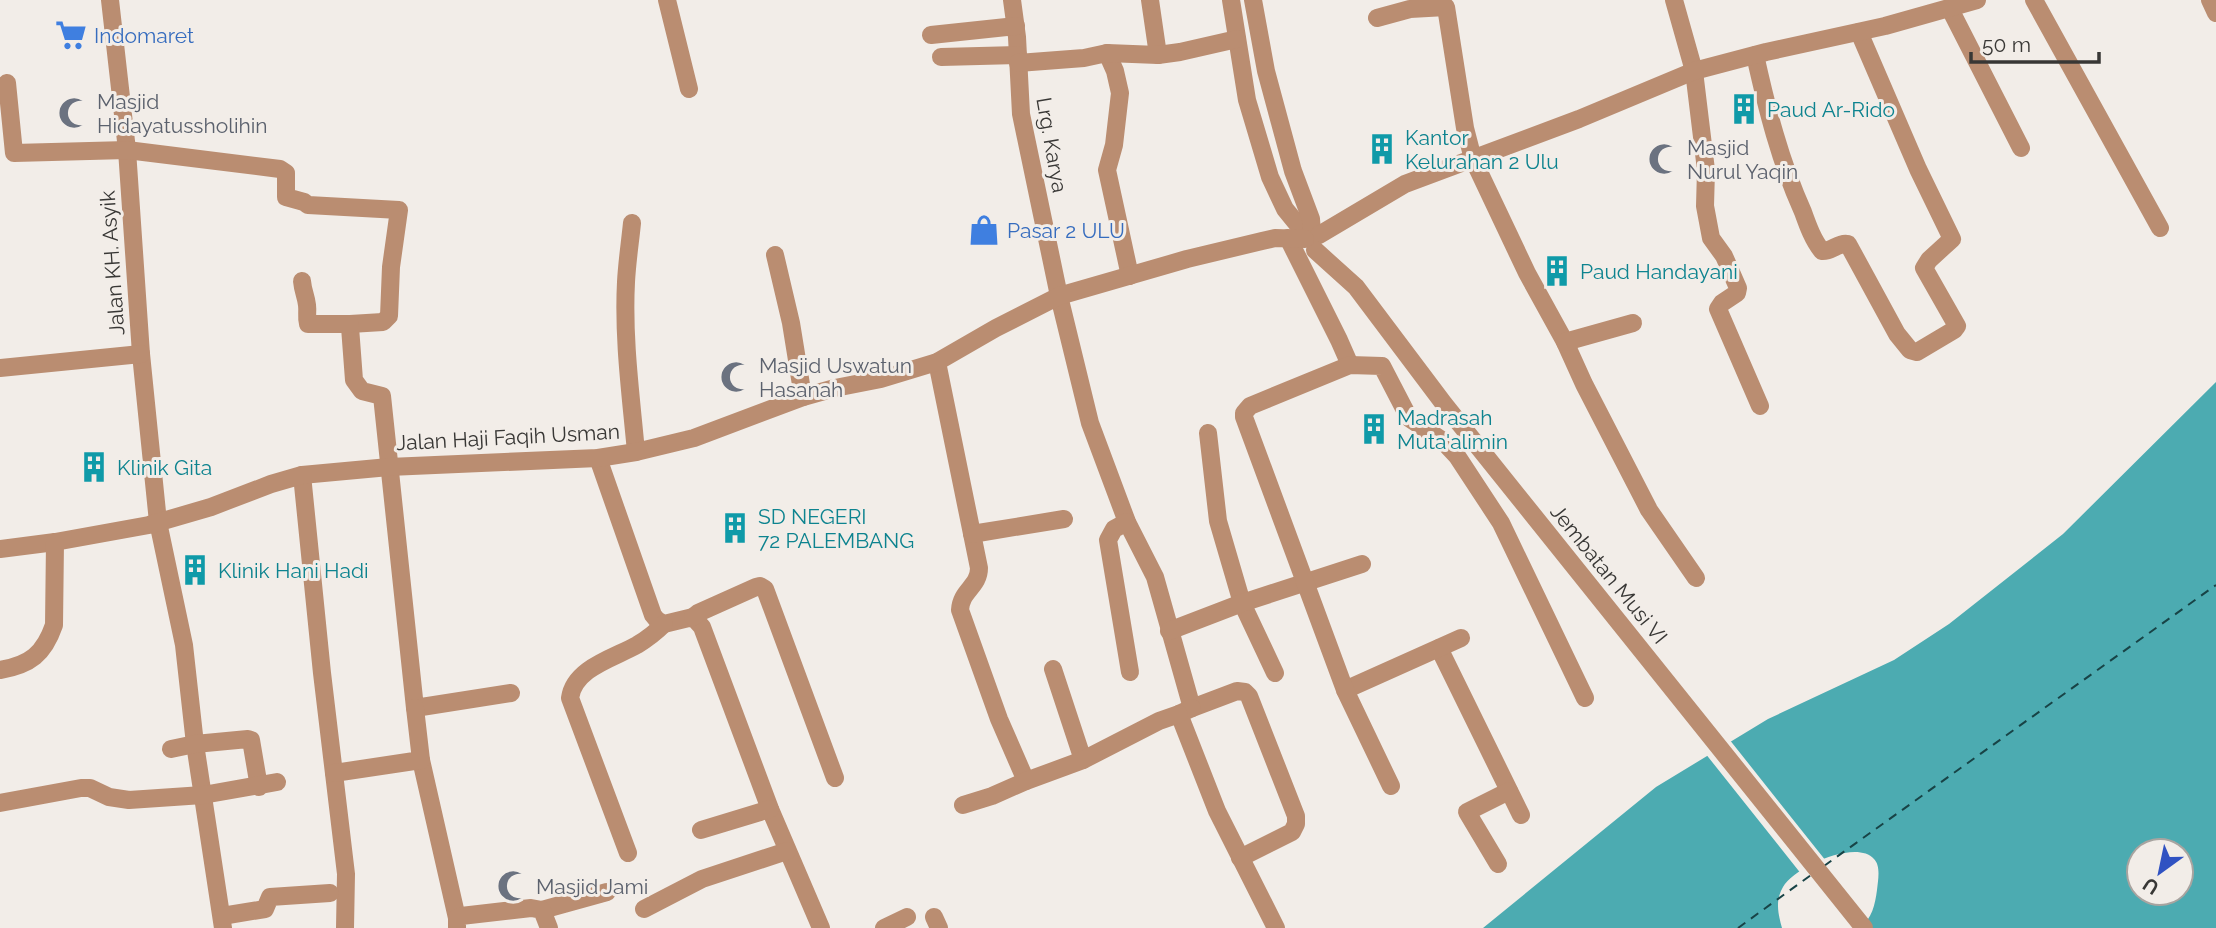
<svg xmlns="http://www.w3.org/2000/svg" width="2216" height="928" viewBox="0 0 2216 928" font-family="Raleway,sans-serif">
	<style>
		.water { fill: #4cabb1; fill-rule: evenodd }
		.pier { fill: #f2ede8 }
		.lines { fill: none; stroke-linecap: round; stroke-linejoin: round }
		.ferry { stroke: #184346; stroke-width: 2; stroke-dasharray: 9 7; stroke-linecap: butt }
		.minor { stroke: #ba8d71; stroke-width: 18 }
		.labels { text-anchor: middle; dominant-baseline: central; stroke-width: 6; stroke-linejoin: round; paint-order: stroke }
		.shop-label { font-size: 21px; fill: #366cbe; stroke: #f2ede8; text-anchor: start }
		.worship-label { font-size: 21px; fill: #5b616d; stroke: #f2ede8; text-anchor: start }
		.culture-label { font-size: 21px; fill: #0d838f; stroke: #f2ede8; text-anchor: start }
		.street-label { font-size: 21px; fill: #383735; stroke: #f2ede8 }
	</style>
	<rect width="100%" height="100%" fill="#f2ede8"/>
	<path class="water" d="M 2216,382 L 2216,928 L 1860,928 C 1872,918 1875,905 1877,890 C 1878,880 1881,866 1874,859 C 1856,839 1795,867 1783,887 C 1775,901 1778,913 1782,928 L 1483,928 L 1656,787 L 1768,719 L 1894,660 L 1949,624 L 2063,534 ZM 2139,851 L 2181,851 L 2181,893 L 2139,893 Z"/>
	<polygon class="pier" points="1729,739 1826,861 1820,862 1802,875 1705,753"/>
	<g class="lines">
		<g class="ferry">
			<polyline points="1824,866 2216,585"/>
			<polyline points="1738,928 1811,875"/>
		</g>
		<g class="minor">
			<polyline points="110,0 127,150 141,354 158,522 184,645 195,744 223,928"/>
			<polyline points="667,0 689,89"/>
			<polyline points="1012,0 1017,37 1021,114 1059,296 1090,423 1127,522 1155,577 1192,708 1237,691 1245,692 1249,696 1296,816 1296,824 1292,832 1240,858"/>
			<polyline points="1150,0 1158,55"/>
			<polyline points="1231,0 1247,100 1270,177 1285,209 1307,236"/>
			<polyline points="1253,0 1266,71 1293,171 1311,219 1312,233"/>
			<polyline points="1674,0 1694,71 1706,170 1705,206 1711,238 1724,256 1738,288 1737,293 1722,303 1718,309 1760,406"/>
			<polyline points="2034,0 2160,228"/>
			<polyline points="2210,0 2216,13"/>
			<polyline points="1950,9 2021,148"/>
			<polyline points="1377,18 1410,9 1446,7 1465,128 1473,159 1527,273 1565,342 1584,384 1649,510 1696,578"/>
			<polyline points="931,35 1016,26"/>
			<polyline points="1107,53 1115,71 1120,93 1114,145 1107,170 1130,276"/>
			<path d="M 1755,55 C 1767,109 1780,161 1803,212 C 1808,226 1813,240 1822,251 C 1831,252 1839,242 1848,244 L 1897,334 L 1910,350 L 1917,352 L 1954,330 L 1957,326 L 1924,268 L 1929,260 L 1952,239 L 1918,169 L 1859,32"/>
			<polyline points="941,57 1018,55"/>
			<polyline points="1018,63 1084,58 1107,53 1158,55 1180,52 1237,39"/>
			<polyline points="7,83 14,153 127,150 280,169 286,173 286,197 304,202 308,205 399,210 391,267 389,316 383,322 350,324 350,327 354,380 362,391 382,396 415,708 511,693"/>
			<path d="M 632,223 C 630,243 627,262 626,282 C 623,339 631,396 636,452"/>
			<polyline points="1319,235 1405,184 1579,119 1694,71 1766,52 1885,26 1977,0"/>
			<polyline points="1288,238 1339,340 1350,365"/>
			<polyline points="1315,250 1356,287 1444,404 1864,928"/>
			<polyline points="775,255 791,323 803,397"/>
			<path d="M 302,281 C 303,292 306,296 307,305 C 308,313 306,317 308,324 L 350,324"/>
			<polyline points="1565,342 1633,323"/>
			<path d="M 937,362 L 979,568 C 979,587 961,590 960,610 L 999,719 L 1026,781"/>
			<polyline points="0,368 141,354"/>
			<polyline points="1208,433 1218,521 1242,603 1275,673"/>
			<polyline points="598,458 653,615 657,620 664,624 693,617 702,627 770,809 821,928"/>
			<polyline points="302,475 322,673 346,874 345,928"/>
			<polyline points="1127,522 1114,529 1108,540 1130,672"/>
			<polyline points="972,534 1064,519"/>
			<polyline points="0,549 55,542"/>
			<polyline points="693,617 698,613 756,587 760,586 765,589 835,778"/>
			<polyline points="1169,631 1242,603 1362,564"/>
			<polyline points="1439,648 1521,815"/>
			<polyline points="1053,669 1083,760"/>
			<path d="M 0,670 C 30,665 44,654 54,625 L 55,542 L 149,525 L 211,507 L 271,484 L 302,475 L 389,467 L 598,458 L 636,452 L 694,438 L 803,397 L 835,388 L 881,379 L 937,362 L 996,328 L 1059,296 L 1187,259 L 1262,241 L 1275,238 L 1305,239"/>
			<polyline points="1345,690 1461,638"/>
			<polyline points="1192,708 1179,714 1217,811 1276,928"/>
			<polyline points="171,749 195,744 248,739 251,740 259,787"/>
			<polyline points="421,760 457,918"/>
			<polyline points="334,773 421,760 415,708"/>
			<polyline points="1391,786 1345,690 1244,417 1244,413 1250,406 1350,365 1382,366 1409,418 1443,441 1457,456 1501,523 1585,698"/>
			<polyline points="0,803 81,788 90,788 109,797 129,800 203,795 277,782"/>
			<polyline points="963,805 992,796 1026,781 1083,760 1159,721 1179,714"/>
			<polyline points="701,830 770,809"/>
			<path d="M 628,853 L 570,698 C 574,668 614,658 637,645 C 647,639 656,632 664,624"/>
			<polyline points="1498,864 1467,812 1509,791"/>
			<polyline points="644,909 702,879 787,851"/>
			<polyline points="542,910 607,892"/>
			<polyline points="222,916 265,909 270,897 330,893"/>
			<polyline points="934,917 939,928"/>
			<polyline points="457,928 457,918 461,916 531,908 542,910 549,928"/>
			<polyline points="884,928 907,917"/>
		</g>
	</g>
	<defs>
		<symbol id="supermarket-bare" viewBox="-9 -9 18 18"><path d="M-6-5.5h2.5l.6 2H6L4.5 2H-2.5L-4.4-4H-6ZM-1.5 3.2a1.3 1.3 0 1 0 .1 0ZM3 3.2a1.3 1.3 0 1 0 .1 0Z" fill="#3f7fe0" stroke="#f2ede8" stroke-width="2.5" paint-order="stroke"/></symbol>
		<symbol id="building-bare" viewBox="-9 -9 18 18"><path d="M-4-6H4V6H1V3H-1V6H-4ZM-2.5-4.3h1.7v1.8h-1.7ZM.8-4.3h1.7v1.8H.8ZM-2.5-1h1.7V.8h-1.7ZM.8-1h1.7V.8H.8Z" fill="#0f9aa8" stroke="#f2ede8" stroke-width="2.5" paint-order="stroke"/></symbol>
		<symbol id="mosque-bare" viewBox="-9 -9 18 18"><path d="M3.5-4.9A6 6 0 1 0 3.5 4.9A5 5 0 1 1 3.5-4.9Z" fill="#6b7280" stroke="#f2ede8" stroke-width="2.5" paint-order="stroke"/></symbol>
		<symbol id="shop-bare" viewBox="-9 -9 18 18"><path d="M-5-2.5h2.3a2.7 3.5 0 0 1 5.4 0H5L5.5 6h-11ZM-1.5-2.5h3a1.5 2.3 0 0 0-3 0Z" fill="#3f7fe0" stroke="#f2ede8" stroke-width="2.5" paint-order="stroke"/></symbol>
	</defs>
	<g fill-rule="evenodd">
		<use href="#supermarket-bare" x="49" y="13" width="44" height="44"/>
		<use href="#building-bare" x="1722" y="87" width="44" height="44"/>
		<use href="#mosque-bare" x="52" y="91" width="44" height="44"/>
		<use href="#building-bare" x="1360" y="127" width="44" height="44"/>
		<use href="#mosque-bare" x="1642" y="137" width="44" height="44"/>
		<use href="#shop-bare" x="962" y="208" width="44" height="44"/>
		<use href="#building-bare" x="1535" y="249" width="44" height="44"/>
		<use href="#mosque-bare" x="714" y="355" width="44" height="44"/>
		<use href="#building-bare" x="1352" y="407" width="44" height="44"/>
		<use href="#building-bare" x="72" y="445" width="44" height="44"/>
		<use href="#building-bare" x="713" y="506" width="44" height="44"/>
		<use href="#building-bare" x="173" y="548" width="44" height="44"/>
		<use href="#mosque-bare" x="491" y="864" width="44" height="44"/>
	</g>
	<g class="labels">
		<g class="shop-label">
			<text x="94" y="35">Indomaret</text>
			<text x="1007" y="230">Pasar 2 ULU</text>
		</g>
		<g class="worship-label">
			<text x="97" y="101">Masjid<tspan x="97" dy="24">Hidayatussholihin</tspan></text>
			<text x="1687" y="147">Masjid<tspan x="1687" dy="24">Nurul Yaqin</tspan></text>
			<text x="759" y="365">Masjid Uswatun<tspan x="759" dy="24">Hasanah</tspan></text>
			<text x="536" y="886">Masjid Jami</text>
		</g>
		<g class="culture-label">
			<text x="1767" y="109">Paud Ar-Rido</text>
			<text x="1405" y="137">Kantor<tspan x="1405" dy="24">Kelurahan 2 Ulu</tspan></text>
			<text x="1580" y="271">Paud Handayani</text>
			<text x="1397" y="417">Madrasah<tspan x="1397" dy="24">Muta'alimin</tspan></text>
			<text x="117" y="467">Klinik Gita</text>
			<text x="758" y="516">SD NEGERI<tspan x="758" dy="24">72 PALEMBANG</tspan></text>
			<text x="218" y="570">Klinik Hani Hadi</text>
		</g>
		<g class="street-label">
			<text transform="translate(1052 145) rotate(80)">Lrg. Karya</text>
			<text transform="translate(112 263) rotate(-94)">Jalan KH. Asyik</text>
			<text transform="translate(508 437) rotate(-3)">Jalan Haji Faqih Usman</text>
			<text transform="translate(1609 574) rotate(51)">Jembatan Musi VI</text>
		</g>
	</g>
	<g transform="translate(2160 872) rotate(213)"><circle r="33" fill="#f2ede8" stroke="#a8a4a0" stroke-width="2"/>
	<path d="M0-5L12 26L0 18L-12 26Z" fill="#3052c2"/>
	<text y="-10" font-size="19" font-weight="bold" text-anchor="middle" fill="#383735">U</text>
	</g>
	<path d="M1971 52v10h128v-10" fill="none" stroke="#383735" stroke-width="3.5"/>
	<text x="1982" y="52" font-size="21" fill="#383735" stroke="#f2ede8" stroke-width="5" paint-order="stroke">50 m</text>
</svg>
